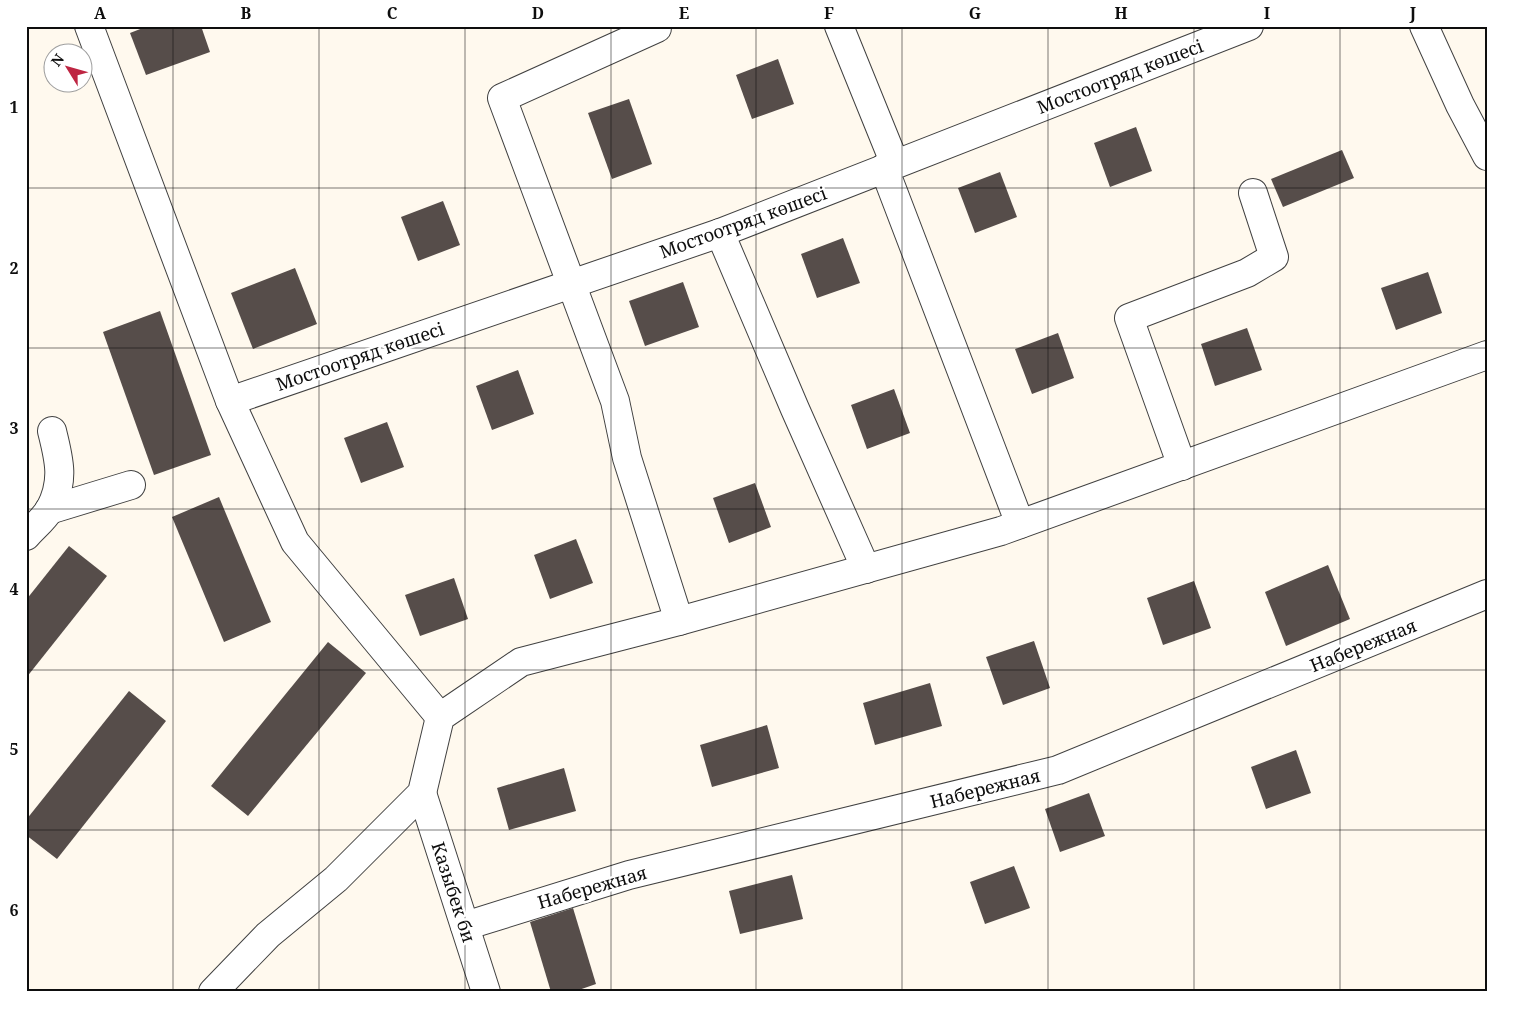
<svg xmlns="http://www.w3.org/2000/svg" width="1513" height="1018" viewBox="0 0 1513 1018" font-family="'Noto Serif',serif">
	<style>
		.building { fill: #564d4a }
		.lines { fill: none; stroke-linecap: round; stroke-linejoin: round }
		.minor-casing { stroke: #414141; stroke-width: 30 }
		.minor { stroke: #fff; stroke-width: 28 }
		.grid { fill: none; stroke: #0e0e0e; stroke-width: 1; stroke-opacity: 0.55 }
		.labels { text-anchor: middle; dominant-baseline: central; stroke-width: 5; stroke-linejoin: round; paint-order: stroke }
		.street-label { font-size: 18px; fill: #0e0e0e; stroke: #fff }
		.neatline { fill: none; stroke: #0e0e0e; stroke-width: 2 }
		.grid-label { font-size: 16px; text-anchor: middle; font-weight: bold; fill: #0e0e0e }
	</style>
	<rect width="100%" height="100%" fill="#fff9ee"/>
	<g class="building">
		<polygon points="148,26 201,26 210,52 146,75 130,33"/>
		<polygon points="778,59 794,104 752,119 736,75"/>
		<polygon points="629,99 652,164 612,179 588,113"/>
		<polygon points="1136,127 1152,171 1110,187 1094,143"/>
		<polygon points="1342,150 1354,178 1283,207 1271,179"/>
		<polygon points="1000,172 1017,217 975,233 958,188"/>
		<polygon points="443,201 460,245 418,261 401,217"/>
		<polygon points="843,238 860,283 817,298 801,254"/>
		<polygon points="295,268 317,324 253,349 231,293"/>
		<polygon points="1428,272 1442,313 1396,330 1381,288"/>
		<polygon points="683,282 699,327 645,346 629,301"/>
		<polygon points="160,311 211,455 154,475 103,332"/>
		<polygon points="1247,328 1262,370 1215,386 1201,344"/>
		<polygon points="1058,333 1074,378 1032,394 1015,349"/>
		<polygon points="518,370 534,414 492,430 476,386"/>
		<polygon points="894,389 910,433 867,449 851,405"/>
		<polygon points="387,422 404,467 361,483 344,438"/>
		<polygon points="755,483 771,527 729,543 713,498"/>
		<polygon points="219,497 271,622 224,642 172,517"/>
		<polygon points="576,539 593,583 550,599 534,555"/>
		<polygon points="69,546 107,576 26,678 26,600"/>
		<polygon points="1328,565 1350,619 1286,646 1265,592"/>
		<polygon points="454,578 468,619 420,636 405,595"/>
		<polygon points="1194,581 1211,628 1163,645 1147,598"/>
		<polygon points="1034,641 1050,688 1003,705 986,657"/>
		<polygon points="328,642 366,673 248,816 211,786"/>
		<polygon points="930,683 942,726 875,745 863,703"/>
		<polygon points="129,691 166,721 57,859 26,835 26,820"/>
		<polygon points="767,725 779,768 712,787 700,745"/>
		<polygon points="1296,750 1311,793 1266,809 1251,767"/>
		<polygon points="564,768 576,811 509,830 497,788"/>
		<polygon points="1089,793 1105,836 1060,852 1045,809"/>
		<polygon points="1014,866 1030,908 985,924 970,882"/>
		<polygon points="792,875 803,919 740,934 729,891"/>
		<polygon points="573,908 596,984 573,992 551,992 530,922"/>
	</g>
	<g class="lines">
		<defs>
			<g id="minor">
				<polyline points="89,26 230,401 295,542 440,717"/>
				<polyline points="657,26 657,28 502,98 615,401 627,458 679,621"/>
				<polyline points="839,26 895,164"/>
				<polyline points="1424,26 1460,105 1487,156"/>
				<polyline points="884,168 1020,524"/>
				<polyline points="720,233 795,409 866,569"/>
				<polyline points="230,401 720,233 1249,26"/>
				<polyline points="1182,466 1129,318 1247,273 1274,257 1253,193"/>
				<polyline points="49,510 131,485"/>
				<path d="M 26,536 C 34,527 44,519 50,509 C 65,481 59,459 52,431"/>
				<polyline points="422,793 486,992"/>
				<polyline points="465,926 629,875 1058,770 1487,594"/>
				<polyline points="213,992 268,935 336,879 422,793 440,717 521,662 679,621 1001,531 1487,355"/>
			</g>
		</defs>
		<use href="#minor" class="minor-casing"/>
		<use href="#minor" class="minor"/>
	</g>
	<path class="grid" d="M 173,26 L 173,992M 319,26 L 319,992M 465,26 L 465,992M 611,26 L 611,992M 756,26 L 756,992M 902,26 L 902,992M 1048,26 L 1048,992M 1194,26 L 1194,992M 1340,26 L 1340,992M 26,188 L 1487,188M 26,348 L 1487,348M 26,509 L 1487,509M 26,670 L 1487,670M 26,830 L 1487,830"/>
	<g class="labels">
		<g class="street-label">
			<text transform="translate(1120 76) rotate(-21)">Мостоотряд көшесі</text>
			<text transform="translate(743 222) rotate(-20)">Мостоотряд көшесі</text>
			<text transform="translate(360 356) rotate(-19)">Мостоотряд көшесі</text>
			<text transform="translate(1363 645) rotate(-22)">Набережная</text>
			<text transform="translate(985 788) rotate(-14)">Набережная</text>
			<text transform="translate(592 887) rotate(-16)">Набережная</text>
			<text transform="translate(454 892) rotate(72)">Казыбек би</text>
		</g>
	</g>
	<rect width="1513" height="1018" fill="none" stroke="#ffffff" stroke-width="55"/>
	<g transform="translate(68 68) rotate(307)"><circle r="24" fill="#ffffff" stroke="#9f9f9f"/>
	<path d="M0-4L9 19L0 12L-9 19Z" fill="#be2542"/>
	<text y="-8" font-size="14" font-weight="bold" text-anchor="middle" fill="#0e0e0e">N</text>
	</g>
	<rect x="28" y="28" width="1458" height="962" class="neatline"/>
	<g class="grid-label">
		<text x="100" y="19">A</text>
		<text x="246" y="19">B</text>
		<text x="392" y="19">C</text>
		<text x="538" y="19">D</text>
		<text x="684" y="19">E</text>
		<text x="829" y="19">F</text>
		<text x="975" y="19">G</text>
		<text x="1121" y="19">H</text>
		<text x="1267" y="19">I</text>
		<text x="1413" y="19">J</text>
		<text x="14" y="113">1</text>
		<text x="14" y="274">2</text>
		<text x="14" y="434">3</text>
		<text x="14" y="595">4</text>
		<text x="14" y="755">5</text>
		<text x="14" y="916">6</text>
	</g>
</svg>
